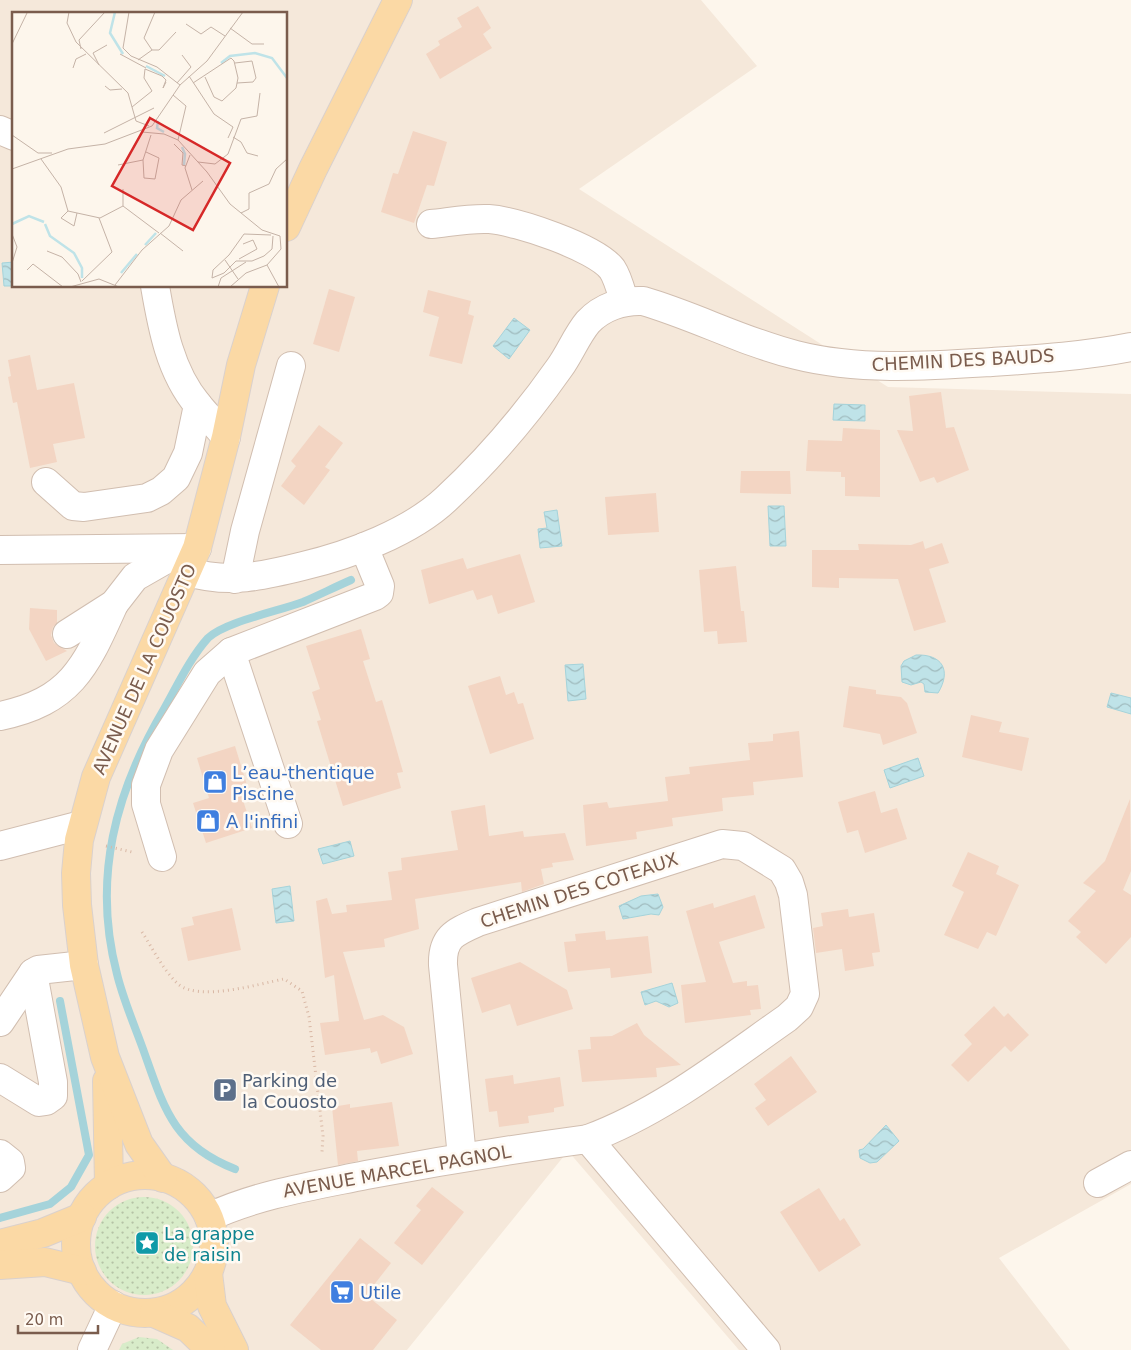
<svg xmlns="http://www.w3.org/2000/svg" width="1131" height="1350" viewBox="0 0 1131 1350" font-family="'DejaVu Sans',sans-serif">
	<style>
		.residential { fill: #f5e8da; fill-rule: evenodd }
		.grass { fill: url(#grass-dots) }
		.water { fill: url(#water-waves); stroke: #a5d3da }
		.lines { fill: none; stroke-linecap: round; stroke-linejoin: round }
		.stream { stroke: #a5d3da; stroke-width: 8 }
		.building { fill: #f3d5c3 }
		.minor-casing { stroke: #d1beb0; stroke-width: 30 }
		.major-casing { stroke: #dad1cd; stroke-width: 30 }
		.path { stroke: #d9b8a5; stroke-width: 3; stroke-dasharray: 1 4; stroke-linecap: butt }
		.minor { stroke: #fff; stroke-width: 28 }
		.major { stroke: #fbd9a5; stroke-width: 28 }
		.labels { text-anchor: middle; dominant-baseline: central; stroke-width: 5; stroke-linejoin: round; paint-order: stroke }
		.street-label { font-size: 18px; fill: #7a5c4d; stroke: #fffaf3 }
		.shop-label { font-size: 18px; fill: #366cbe; stroke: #fffaf3; text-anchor: start }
		.service-label { font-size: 18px; fill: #4e5e75; stroke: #fffaf3; text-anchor: start }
		.culture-label { font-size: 18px; fill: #0d838f; stroke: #fffaf3; text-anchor: start }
		.inset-river { fill: none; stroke: #bfe3e8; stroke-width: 2.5 }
		.inset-road { fill: none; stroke: #c5b3a7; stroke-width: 1 }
		.view { fill: #d62828; fill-opacity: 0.15; stroke: #d62828; stroke-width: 2.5 }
		.inset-edge { fill: none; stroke: #7a5c4d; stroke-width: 2.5 }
	</style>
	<defs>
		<pattern id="grass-dots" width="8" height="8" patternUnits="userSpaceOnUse" patternTransform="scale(1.25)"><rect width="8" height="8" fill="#d8ecc9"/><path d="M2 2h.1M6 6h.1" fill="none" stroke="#b4c2a5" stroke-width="1.8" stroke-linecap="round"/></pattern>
		<pattern id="water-waves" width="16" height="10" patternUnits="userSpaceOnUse" patternTransform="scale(1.25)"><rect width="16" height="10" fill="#bfe3e8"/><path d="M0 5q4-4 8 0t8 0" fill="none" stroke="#a0bbbe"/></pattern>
	</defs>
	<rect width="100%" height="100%" fill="#fdf6ec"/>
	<path class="residential" d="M 0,0 L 701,0 L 757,66 L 579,189 L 888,387 L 1131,394 L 1131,1184 L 999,1258 L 1070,1350 L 739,1350 L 568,1151 L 407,1350 L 0,1350 ZM 14,14 L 286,14 L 286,286 L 14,286 Z"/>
	<g class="grass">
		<circle cx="144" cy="1246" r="49"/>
		<polygon points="139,1337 157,1339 173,1350 119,1350 122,1344"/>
	</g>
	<g class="water">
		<polygon points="14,262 14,286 4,286 2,263"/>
		<polygon points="514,318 530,330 509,359 493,346"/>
		<polygon points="834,404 865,405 865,421 833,420"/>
		<polygon points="768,506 784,506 786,546 770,546"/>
		<polygon points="557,510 562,546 540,548 538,529 547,528 544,512"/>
		<path d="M 916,655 C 942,654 952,670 938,693 L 925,692 L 924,684 L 921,682 L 911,685 L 902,682 L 901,666 L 904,661 Z"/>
		<polygon points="583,664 586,699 568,701 565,665"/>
		<polygon points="1111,693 1131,698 1131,714 1107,707"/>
		<polygon points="918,758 924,776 890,788 884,770"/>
		<polygon points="350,841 354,856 323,864 318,849"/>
		<polygon points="290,886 294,921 276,923 272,889"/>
		<polygon points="658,894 663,907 659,915 651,914 623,919 619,906 641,896"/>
		<polygon points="672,983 678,1003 669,1007 656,1001 645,1005 641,992"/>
		<polygon points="886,1125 899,1141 877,1162 870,1163 860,1158 859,1150 863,1149"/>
	</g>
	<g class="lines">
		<g class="stream">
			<path d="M 235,1169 C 173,1145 164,1108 143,1049 C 134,1024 123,999 117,974 C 92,879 115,792 164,709 C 177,686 190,658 208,638 C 224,622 279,611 303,602 C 319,595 335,587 351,580"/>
			<polyline points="0,1218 50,1204 71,1187 89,1155 60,1001"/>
		</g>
	</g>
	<g class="building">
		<polygon points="478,6 491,28 483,34 492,48 440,79 426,54 440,45 438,41 462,27 457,18"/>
		<polygon points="413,131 447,142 434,186 427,185 414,223 381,212 393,173 398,174"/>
		<polygon points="329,289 355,297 339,352 313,344"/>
		<polygon points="428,290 471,301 468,314 474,316 462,364 429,356 439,317 423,312"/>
		<polygon points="30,355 37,390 74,383 85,438 53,444 57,462 30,468 17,402 13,403 8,377 11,376 8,360"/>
		<polygon points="941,392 946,428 954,427 969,470 937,483 934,477 920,482 897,430 913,431 909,396"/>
		<polygon points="319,425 343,443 325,467 330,470 304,505 281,486 296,466 291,461"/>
		<polygon points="843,428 880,430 880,497 845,496 845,477 841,477 841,472 806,471 808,440 842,441"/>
		<polygon points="741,471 790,471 791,494 740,493"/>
		<polygon points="656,493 659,532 608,535 605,497"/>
		<polygon points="923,541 925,549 942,543 949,563 929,569 946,622 914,631 898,579 839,578 839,588 812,587 812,550 859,550 858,544 911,545"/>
		<polygon points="520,554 535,602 498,614 492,595 477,600 473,590 429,604 421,570 463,558 467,569"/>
		<polygon points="736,566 741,611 744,611 747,642 718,644 717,631 704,632 699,570"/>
		<polygon points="30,608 57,610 57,623 53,627 51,635 54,643 67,651 46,661 29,629"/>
		<polygon points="361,629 370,659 363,661 376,702 382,700 391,730 403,772 397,773 401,788 343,806 317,721 321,720 312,692 320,689 306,646"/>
		<polygon points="500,676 506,695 514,692 518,704 523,703 534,739 490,754 468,686"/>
		<polygon points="849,686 876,690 876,694 901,697 907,703 917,733 883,745 880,734 843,727"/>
		<polygon points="971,715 1002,722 999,732 1029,738 1022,771 962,757"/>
		<polygon points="799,731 803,777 753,782 754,795 722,798 723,811 672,818 673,826 636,832 637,839 586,846 583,805 607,802 609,808 668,801 665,777 690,774 689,767 750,760 748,743 773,741 773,734"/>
		<polygon points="235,746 247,785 239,788 252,828 206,843 193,803 209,798 197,758"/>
		<polygon points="875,791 881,813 897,808 907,839 865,853 858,830 847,833 838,802"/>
		<polygon points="1130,799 1131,871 1123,890 1131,895 1131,937 1106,964 1076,937 1081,932 1068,921 1096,891 1083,883 1105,861"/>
		<polygon points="485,805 489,836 523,831 524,837 565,833 574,860 552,863 553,867 541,869 544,884 522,892 521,882 415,899 419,929 384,939 385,947 343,952 364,1020 383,1015 404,1027 413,1054 381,1064 377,1051 371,1053 370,1048 325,1055 320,1023 339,1021 334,975 325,978 316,901 327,898 332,914 347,912 346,905 392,900 388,872 402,870 401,858 458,850 451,811"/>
		<polygon points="968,852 999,866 996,874 1019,885 996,936 987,932 978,949 944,935 964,892 952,886"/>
		<polygon points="755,895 765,928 719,942 733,983 747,981 747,986 758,985 761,1009 750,1010 751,1015 685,1023 681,985 706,982 686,911 713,903 714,908"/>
		<polygon points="232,908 241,950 188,961 181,928 194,925 192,917"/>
		<polygon points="848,909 849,917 874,913 880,952 872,953 874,966 845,971 842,949 816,953 813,928 823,926 821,913"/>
		<polygon points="605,931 606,940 648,936 652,973 611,978 610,968 568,972 564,942 576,941 575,934"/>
		<polygon points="520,962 567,990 573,1009 517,1026 510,1004 482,1013 471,978"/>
		<polygon points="994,1006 1004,1017 1008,1013 1029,1035 1011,1052 1005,1046 968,1082 951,1065 972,1044 964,1035"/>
		<polygon points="637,1023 644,1035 681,1065 656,1068 657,1077 582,1082 578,1050 591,1049 590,1037 612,1036"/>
		<polygon points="791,1056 817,1092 768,1126 755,1108 766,1100 754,1084"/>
		<polygon points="513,1075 514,1084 560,1077 564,1106 554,1108 554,1112 528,1116 529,1123 499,1127 497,1111 489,1112 485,1079"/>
		<polygon points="392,1102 399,1146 357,1151 358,1161 338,1165 332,1107 350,1104 350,1108"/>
		<polygon points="432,1187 464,1212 422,1265 394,1243 421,1210 416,1206"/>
		<polygon points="819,1188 840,1221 844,1218 861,1245 819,1272 780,1212"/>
		<polygon points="360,1238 391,1263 366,1295 397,1320 373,1350 321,1350 290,1325"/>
	</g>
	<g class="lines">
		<defs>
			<g id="minor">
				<polyline points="0,130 14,136"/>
				<path d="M 431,224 C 450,222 470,218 489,219 C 516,221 595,247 612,269 C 618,278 621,291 624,301"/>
				<path d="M 155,286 C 162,327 170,372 198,405 C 207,416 217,426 226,437"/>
				<polyline points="46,482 73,506 84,507 147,498 161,491 176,478 188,453 198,405"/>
				<polyline points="0,550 197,548"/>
				<path d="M 188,572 C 229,584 263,576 303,566 C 350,555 411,532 446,499 C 488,460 527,414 560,367 C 570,353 577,335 588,322 C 602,307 623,300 643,301 C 695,316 743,342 796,355 C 859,371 928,366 992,362 C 1038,359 1086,356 1131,347"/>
				<polyline points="235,579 245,531 291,366"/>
				<polyline points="67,634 114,604 135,577 170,557 186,551"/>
				<polyline points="231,652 288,824"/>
				<path d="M 0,716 C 72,701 86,666 114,604"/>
				<polyline points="0,846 81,825"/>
				<polyline points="162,857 146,804 146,785 159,750 207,673 231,652 375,596 379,593 380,586 364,547"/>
				<polyline points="0,1022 33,973 38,970 84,965"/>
				<polyline points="0,1078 39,1102 46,1101 53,1096 53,1082 33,973"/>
				<polyline points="0,1154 10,1162 11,1168 0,1178"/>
				<path d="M 462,1157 L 443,965 C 442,937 455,932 478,922 L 722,844 L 743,846 L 782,870 L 789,882 L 793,895 L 805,994 L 799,1007 L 787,1018 C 724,1062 661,1112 588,1139"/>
				<polyline points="1098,1183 1131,1165"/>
				<path d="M 209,1217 C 259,1194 312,1186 366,1175 C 440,1161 514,1149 588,1139 L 766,1350"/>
				<polyline points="92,1350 113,1305"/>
			</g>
			<g id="major">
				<polyline points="286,227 313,169 398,0"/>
				<polyline points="107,1081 109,1185"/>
				<circle cx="145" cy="1244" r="69"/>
				<polyline points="163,1178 139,1144 105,1057 84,965 77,905 76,873 79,840 96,777 197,548 226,437 241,365 265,286"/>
				<polyline points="0,1244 43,1233 82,1217"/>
				<polyline points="0,1265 45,1262 82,1271"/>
				<polyline points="208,1273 212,1306 234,1350"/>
				<polyline points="154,1313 188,1328 211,1350"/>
			</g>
		</defs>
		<use href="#minor" class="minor-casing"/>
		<use href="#major" class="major-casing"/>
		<g class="path">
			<polyline points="106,846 132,852"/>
			<path d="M 142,932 C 153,949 163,970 178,984 C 199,1002 258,984 284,979 L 302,991 L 309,1017 L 323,1136 L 322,1152"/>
		</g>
		<use href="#minor" class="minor"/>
		<use href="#major" class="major"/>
	</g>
	<defs>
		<symbol id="shop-square" viewBox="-11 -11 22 22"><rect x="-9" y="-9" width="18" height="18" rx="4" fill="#3f7fe0" stroke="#fffaf3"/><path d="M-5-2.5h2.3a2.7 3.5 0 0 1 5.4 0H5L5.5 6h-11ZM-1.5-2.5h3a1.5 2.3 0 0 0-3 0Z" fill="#fff"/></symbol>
		<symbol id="parking-square" viewBox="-11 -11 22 22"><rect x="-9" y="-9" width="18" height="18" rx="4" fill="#5c6f8a" stroke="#fffaf3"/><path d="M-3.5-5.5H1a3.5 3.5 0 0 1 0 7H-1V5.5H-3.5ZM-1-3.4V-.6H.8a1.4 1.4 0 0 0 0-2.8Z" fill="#fff"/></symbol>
		<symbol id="sight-square" viewBox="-11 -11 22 22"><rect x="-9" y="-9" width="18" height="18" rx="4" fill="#0f9aa8" stroke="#fffaf3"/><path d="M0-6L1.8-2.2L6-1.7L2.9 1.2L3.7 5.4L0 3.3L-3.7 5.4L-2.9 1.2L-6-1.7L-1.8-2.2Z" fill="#fff"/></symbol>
		<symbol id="supermarket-square" viewBox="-11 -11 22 22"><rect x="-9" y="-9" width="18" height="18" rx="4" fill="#3f7fe0" stroke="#fffaf3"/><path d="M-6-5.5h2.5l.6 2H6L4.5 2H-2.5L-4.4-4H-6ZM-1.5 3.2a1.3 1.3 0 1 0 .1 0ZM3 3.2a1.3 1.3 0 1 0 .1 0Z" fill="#fff"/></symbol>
	</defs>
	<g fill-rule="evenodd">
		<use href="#shop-square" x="201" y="768" width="28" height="28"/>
		<use href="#shop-square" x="194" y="807" width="28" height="28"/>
		<use href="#parking-square" x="211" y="1076" width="28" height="28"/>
		<use href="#sight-square" x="133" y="1229" width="28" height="28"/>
		<use href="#supermarket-square" x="328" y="1278" width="28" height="28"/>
	</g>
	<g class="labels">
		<g class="street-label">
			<text transform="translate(963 360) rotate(-3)">CHEMIN DES BAUDS</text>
			<text transform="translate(144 669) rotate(-66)">AVENUE DE LA COUOSTO</text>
			<text transform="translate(579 890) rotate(-18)">CHEMIN DES COTEAUX</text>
			<text transform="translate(397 1171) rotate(-10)">AVENUE MARCEL PAGNOL</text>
		</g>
		<g class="shop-label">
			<text x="232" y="772">L’eau-thentique<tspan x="232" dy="21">Piscine</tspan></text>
			<text x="226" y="821">A l'infini</text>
			<text x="360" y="1292">Utile</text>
		</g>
		<g class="service-label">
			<text x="242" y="1080">Parking de<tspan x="242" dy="21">la Couosto</tspan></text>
		</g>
		<g class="culture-label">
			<text x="164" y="1233">La grappe<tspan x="164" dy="21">de raisin</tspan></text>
		</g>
	</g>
	<g transform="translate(12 12)">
		<rect width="275" height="275" fill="#fdf6ec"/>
		<path class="inset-river" d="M 103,0 L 98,21 L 111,42M 209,51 L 218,44 L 243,41 L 260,46 L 275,66M 134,54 L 153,64M 146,109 L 145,116 L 152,120M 170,135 L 173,142 L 172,153M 0,212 L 17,204 L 32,210M 33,212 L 38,224 L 62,241 L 70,256 L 70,266M 133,233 L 144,221M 109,261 L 125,242"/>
		<path class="inset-road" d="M 57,0 L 55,11 L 64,30 L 116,81 L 124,109 L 137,114M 117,0 L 111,36 L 119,44 L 145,55 L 168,73M 174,12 L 189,22 L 199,15 L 213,24M 218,16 L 240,32 L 252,32M 0,32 L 15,1M 69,37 L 67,28 L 93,0M 140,38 L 147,38 L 164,20M 108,42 L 134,56M 126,48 L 140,38 L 132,26 L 143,0M 223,51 L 240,49 L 244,66 L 241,70 L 225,71M 87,53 L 81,41 L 95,33M 61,56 L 64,47 L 74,42M 177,64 L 202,102 L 221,115 L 216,126M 165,71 L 179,55 L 170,43M 181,71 L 219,46 L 222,49 L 226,66 L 224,76 L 210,89 L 202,85 L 193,65M 93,74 L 98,78 L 110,77M 161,83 L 174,94 L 166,128M 120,95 L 140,79 L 132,66 L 133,57 L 150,64 L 154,68 L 151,76 L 154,70M 130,120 L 152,122 L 166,128 L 195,160 L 218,192 L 250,218 L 268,224 L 269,237 L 255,253 L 267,275M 92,121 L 142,96M 0,123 L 26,141 L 40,141M 221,125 L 229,130 L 235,141 L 246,144M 162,132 L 171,141 L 170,153 L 174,154M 178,143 L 173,156 L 180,178M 29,147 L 49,175 L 56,199 L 88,206 L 111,194 L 147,221M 131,148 L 132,166 L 143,167 L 147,146 L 134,140M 186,150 L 203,152 L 216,142 L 229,107 L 245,104 L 248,81M 106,153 L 131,148 L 139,123M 0,157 L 56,137 L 93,132 L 140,114 L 168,73 L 195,49 L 231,0M 111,177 L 111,194M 56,199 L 49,206 L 62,214 L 65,201M 229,201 L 237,197 L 237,181 L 257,172 L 264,157 L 275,147M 148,221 L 171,239M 0,222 L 5,235 L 0,251M 259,223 L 232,222 L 217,243 L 201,258 L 200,266 L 212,261 L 224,249 L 240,249 L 252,244 L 260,237 L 261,224M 35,239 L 50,245 L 66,262 L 69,270M 227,247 L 245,237 L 241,228 L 231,232M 213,248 L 226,267M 15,258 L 21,252 L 51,275M 70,269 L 100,240 L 87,206M 103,273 L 130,238 L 157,214 L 169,188 L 191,169M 58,275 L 87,267 L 107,275M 206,275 L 209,266 L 234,250M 218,275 L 234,261 L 255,253"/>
		<path class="view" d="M 138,106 L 218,151 L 181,218 L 100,174 Z"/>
		<rect width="275" height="275" class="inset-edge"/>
	</g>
	<path d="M18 1325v8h80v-8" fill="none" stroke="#7a5c4d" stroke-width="2.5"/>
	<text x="25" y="1325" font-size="15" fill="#7a5c4d" stroke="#fffaf3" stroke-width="4" paint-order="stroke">20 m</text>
</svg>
